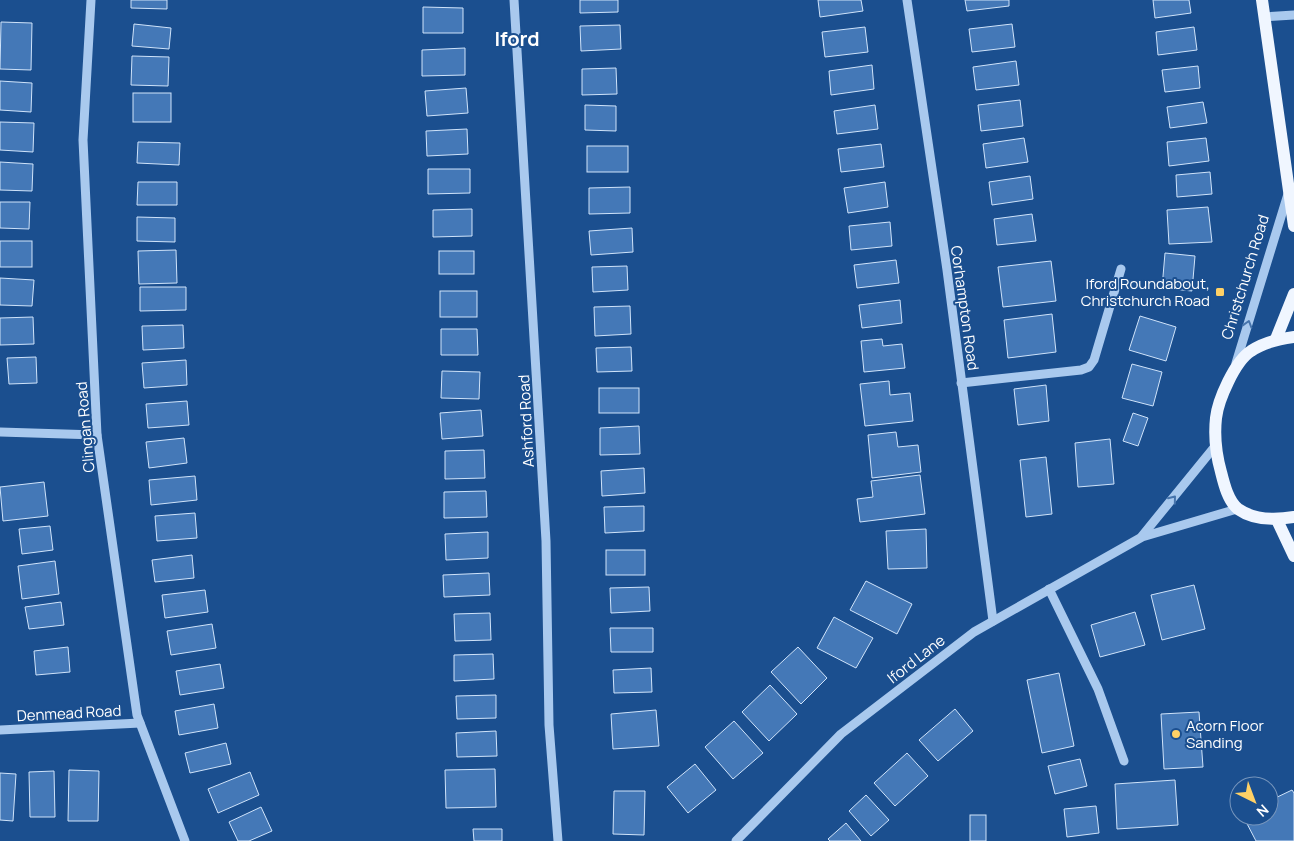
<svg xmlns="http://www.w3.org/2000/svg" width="1294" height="841" viewBox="0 0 1294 841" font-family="Manrope,sans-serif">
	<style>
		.building { fill: #4478b7; stroke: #cfe3fa }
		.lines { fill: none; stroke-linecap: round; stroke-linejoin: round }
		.minor { stroke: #a9c9ee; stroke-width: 9 }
		.major { stroke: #f0f6ff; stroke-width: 12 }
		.oneway { stroke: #4674ac }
		.poi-dot { fill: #ffd166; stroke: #1b4f8f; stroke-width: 2 }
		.labels { text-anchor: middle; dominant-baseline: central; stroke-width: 4; stroke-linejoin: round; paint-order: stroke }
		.street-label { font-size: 15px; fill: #fff; stroke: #1b4f8f }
		.poi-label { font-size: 15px; fill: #fff; stroke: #1b4f8f; text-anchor: end }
		.district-label { font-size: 20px; font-weight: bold; fill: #fff; stroke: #1b4f8f }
	</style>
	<rect width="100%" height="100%" fill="#1b4f8f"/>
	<g class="building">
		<polygon points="131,0 167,0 167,9 131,8"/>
		<polygon points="580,0 618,0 618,12 580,13"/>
		<polygon points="818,0 861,0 863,11 820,17"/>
		<polygon points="965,0 1009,0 1009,6 967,11"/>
		<polygon points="1153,0 1189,0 1191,13 1155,18"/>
		<polygon points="423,7 463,8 463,33 423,33"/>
		<polygon points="1,22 32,23 31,70 0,69"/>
		<polygon points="134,24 171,28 169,49 132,46"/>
		<polygon points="1012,24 1015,47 972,52 969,29"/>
		<polygon points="620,25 621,49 581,51 580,26"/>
		<polygon points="865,27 868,52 825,57 822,32"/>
		<polygon points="1194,27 1197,50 1158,55 1156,32"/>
		<polygon points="465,48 465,75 422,76 422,50"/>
		<polygon points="132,56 169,57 168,86 131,85"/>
		<polygon points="1016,61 1019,85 976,90 973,67"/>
		<polygon points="872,65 874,89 831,95 829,71"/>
		<polygon points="1198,66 1200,88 1165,92 1162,70"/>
		<polygon points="616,68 617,94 582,95 582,69"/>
		<polygon points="0,81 32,83 31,112 0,110"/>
		<polygon points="466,88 468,113 427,116 425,91"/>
		<rect x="133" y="93" width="38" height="29"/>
		<polygon points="1020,100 1023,126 981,131 978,105"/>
		<polygon points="1203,102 1207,123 1170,128 1167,107"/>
		<polygon points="585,105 616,106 616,131 585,130"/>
		<polygon points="875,105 878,129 837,134 834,111"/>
		<polygon points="0,122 34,123 33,152 0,150"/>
		<polygon points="467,129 468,154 427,156 426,131"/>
		<polygon points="1024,138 1028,162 986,168 983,144"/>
		<polygon points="1206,138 1209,161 1169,166 1167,142"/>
		<polygon points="138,142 180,143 179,165 137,163"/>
		<polygon points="881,144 884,167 841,172 838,149"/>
		<rect x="587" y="146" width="41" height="26"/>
		<polygon points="0,162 33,164 32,191 0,190"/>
		<polygon points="428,169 470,169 470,193 428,194"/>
		<polygon points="1210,172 1212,194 1177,197 1176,175"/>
		<polygon points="1030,176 1033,199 992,205 989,182"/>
		<polygon points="138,182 177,182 177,205 137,205"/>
		<polygon points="885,182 888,207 848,213 844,188"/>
		<polygon points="630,187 630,213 589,214 589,188"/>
		<polygon points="0,202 30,202 29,229 0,228"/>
		<polygon points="1208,207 1212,242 1169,244 1167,210"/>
		<polygon points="472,209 472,236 433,237 433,210"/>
		<polygon points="1032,214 1036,241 997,245 994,219"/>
		<polygon points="137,217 175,218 175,242 137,241"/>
		<polygon points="890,222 892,246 851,250 849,226"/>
		<polygon points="632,228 633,252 591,255 589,231"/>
		<rect x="0" y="241" width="32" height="26"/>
		<polygon points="176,250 177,283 139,284 138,251"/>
		<rect x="439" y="251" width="35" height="23"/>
		<polygon points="1165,253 1195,256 1192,291 1162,288"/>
		<polygon points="896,260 899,283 857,288 854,265"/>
		<polygon points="1051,261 1056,301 1003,307 998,267"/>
		<polygon points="627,266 628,290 593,292 592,267"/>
		<polygon points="0,278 34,280 32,306 0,305"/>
		<polygon points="140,287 186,287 186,310 140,311"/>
		<rect x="440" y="291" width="37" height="26"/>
		<polygon points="900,300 902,323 862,328 859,305"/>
		<polygon points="630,306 631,334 595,336 594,307"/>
		<polygon points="1052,314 1056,352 1008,358 1004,320"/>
		<polygon points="1140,316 1176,327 1166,361 1129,350"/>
		<polygon points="33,317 34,344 0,345 0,318"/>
		<polygon points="183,325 184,348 143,350 142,326"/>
		<polygon points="441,329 477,329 478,355 441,355"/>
		<polygon points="882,339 883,346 902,344 905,368 864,372 861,341"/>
		<polygon points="631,347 632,371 597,372 596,348"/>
		<polygon points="36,357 37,383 9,384 7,358"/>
		<polygon points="186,360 187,385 144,388 142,363"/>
		<polygon points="1132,364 1162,372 1153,406 1122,398"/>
		<polygon points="442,371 480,372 479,399 441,398"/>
		<polygon points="889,381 890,395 910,393 913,421 865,426 860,384"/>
		<polygon points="1046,385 1049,421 1018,425 1014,389"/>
		<rect x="599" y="388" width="40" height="25"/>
		<polygon points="187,401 189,425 148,428 146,404"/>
		<polygon points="481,410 483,436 442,439 440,413"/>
		<polygon points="1133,413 1148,418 1138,446 1123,441"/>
		<polygon points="639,426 640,454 600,455 600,428"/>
		<polygon points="896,432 898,447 918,445 921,472 872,478 868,435"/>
		<polygon points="184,438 187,463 149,468 146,442"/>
		<polygon points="1110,439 1114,484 1078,487 1075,443"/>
		<polygon points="484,450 485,478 445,479 445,451"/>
		<polygon points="1046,457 1052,514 1026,517 1020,460"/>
		<polygon points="644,468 645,493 602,496 601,471"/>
		<polygon points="920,475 925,514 860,522 857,499 873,497 871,481"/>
		<polygon points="195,476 197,500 151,505 149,480"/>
		<polygon points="44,482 48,516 3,521 0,487"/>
		<polygon points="486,491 487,517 444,518 444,492"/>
		<polygon points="644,506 644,531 605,533 604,507"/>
		<polygon points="195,513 197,538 157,541 155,516"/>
		<polygon points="50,526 53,550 22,554 19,529"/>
		<polygon points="926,529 927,568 888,569 886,531"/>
		<polygon points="488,532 488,558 446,560 445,534"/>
		<rect x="606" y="550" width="39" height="25"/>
		<polygon points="192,555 194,578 155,582 152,560"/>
		<polygon points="55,561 59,594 22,599 18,566"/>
		<polygon points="489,573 490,595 444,597 443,575"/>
		<polygon points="866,581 912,604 897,634 850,610"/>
		<polygon points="1194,585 1205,629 1162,640 1151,595"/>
		<polygon points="649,587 650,611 611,613 610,588"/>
		<polygon points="205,590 208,612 165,618 162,595"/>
		<polygon points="61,602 64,625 29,629 25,607"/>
		<polygon points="1135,612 1145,645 1100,657 1091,625"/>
		<polygon points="490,613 491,640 455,641 454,614"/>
		<polygon points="834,617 873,638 856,668 817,648"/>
		<polygon points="212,624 216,648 171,655 167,631"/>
		<polygon points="610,628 653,628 653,652 611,652"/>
		<polygon points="68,647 70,672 36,675 34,651"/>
		<polygon points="798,647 827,678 801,704 771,672"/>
		<polygon points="493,654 494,679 454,681 454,655"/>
		<polygon points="220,664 224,688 180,695 176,671"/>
		<polygon points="651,668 652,692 614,693 613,670"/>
		<polygon points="1059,673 1074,746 1042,753 1027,680"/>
		<polygon points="770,685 797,714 769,741 742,712"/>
		<polygon points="496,695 496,718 457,719 456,696"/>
		<polygon points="214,704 218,728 179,735 175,711"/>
		<polygon points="955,709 973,731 938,761 919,740"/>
		<polygon points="656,710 659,746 613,749 611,714"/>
		<polygon points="1199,712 1203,767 1164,769 1161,714"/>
		<polygon points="734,721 763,753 733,779 705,747"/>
		<polygon points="496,731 497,756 457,757 456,733"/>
		<polygon points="226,743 231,764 190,773 185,753"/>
		<polygon points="907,753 928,776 895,806 874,783"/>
		<polygon points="1080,759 1087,786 1055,794 1048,766"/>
		<polygon points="695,764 716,790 688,813 667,787"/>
		<polygon points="495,769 496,807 446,808 445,770"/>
		<polygon points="69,770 99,771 98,821 68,821"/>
		<polygon points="54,771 55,817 30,817 29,772"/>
		<polygon points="250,772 259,795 218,813 208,789"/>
		<polygon points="0,773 16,774 13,821 0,820"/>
		<polygon points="1175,780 1178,825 1117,829 1115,784"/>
		<polygon points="1292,790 1294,793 1294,841 1256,841 1243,816 1269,816 1269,801"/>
		<polygon points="614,791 645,791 644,835 613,834"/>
		<polygon points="866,795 889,820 871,836 849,811"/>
		<polygon points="1096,806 1099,833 1067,837 1064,809"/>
		<polygon points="261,807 272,831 249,841 238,841 229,822"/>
		<rect x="970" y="815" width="16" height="26"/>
		<polygon points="846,823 861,841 830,841 828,839"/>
		<polygon points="473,829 502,829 502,841 474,841"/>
	</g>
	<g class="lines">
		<g class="minor">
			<polyline points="91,0 83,140 97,435 137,715 185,841"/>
			<polyline points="514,0 546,541 549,725 558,841"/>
			<polyline points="907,0 947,270 993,621"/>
			<polyline points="1264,17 1294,15"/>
			<polyline points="1236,363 1288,194"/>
			<polyline points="961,383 1081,370 1089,367 1094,360 1121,269"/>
			<polyline points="0,432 97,435"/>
			<polyline points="1142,536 1216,445"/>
			<polyline points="1049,589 1098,689 1124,761"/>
			<polyline points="0,730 140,723"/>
			<polyline points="736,841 841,734 974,632 1142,537 1237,509"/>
		</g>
		<g class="major">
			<polyline points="1262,0 1294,226"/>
			<path d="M 1294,337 C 1278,339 1264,342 1251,351 C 1235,361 1218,400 1216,418 C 1214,436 1216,454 1221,472 C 1224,484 1228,501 1238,509 C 1255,521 1276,520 1294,517"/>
			<polyline points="1276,339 1294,294"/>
			<polyline points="1277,520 1294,556"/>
		</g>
	</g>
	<defs><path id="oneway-chevron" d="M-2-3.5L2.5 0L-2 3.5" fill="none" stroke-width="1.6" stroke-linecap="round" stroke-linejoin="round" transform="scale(1.25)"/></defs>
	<g class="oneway">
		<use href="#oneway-chevron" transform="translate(1248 324) rotate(-73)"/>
		<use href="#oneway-chevron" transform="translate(1173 499) rotate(-51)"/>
	</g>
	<g class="poi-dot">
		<rect x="1215" y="287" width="10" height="10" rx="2.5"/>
		<circle cx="1176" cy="734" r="5"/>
	</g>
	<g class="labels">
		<g class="street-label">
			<text transform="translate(1245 277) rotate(-73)">Christchurch Road</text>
			<text transform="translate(965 308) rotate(82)">Corhampton Road</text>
			<text transform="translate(526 421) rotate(-93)">Ashford Road</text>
			<text transform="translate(85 427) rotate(-95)">Clingan Road</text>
			<text transform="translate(916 659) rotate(-38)">Iford Lane</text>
			<text transform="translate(69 713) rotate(-3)">Denmead Road</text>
		</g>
		<g class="poi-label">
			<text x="1210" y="283">Iford Roundabout,<tspan x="1210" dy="17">Christchurch Road</tspan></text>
			<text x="1186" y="725" text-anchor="start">Acorn Floor<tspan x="1186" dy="17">Sanding</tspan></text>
		</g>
		<g class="district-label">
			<text x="517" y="38">Iford</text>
		</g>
	</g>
	<g transform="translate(1254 801) rotate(138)"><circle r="24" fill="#1b4f8f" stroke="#7695bc"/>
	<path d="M0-4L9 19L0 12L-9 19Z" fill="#ffd166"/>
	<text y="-8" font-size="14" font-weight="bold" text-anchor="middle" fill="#ffffff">N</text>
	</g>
</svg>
